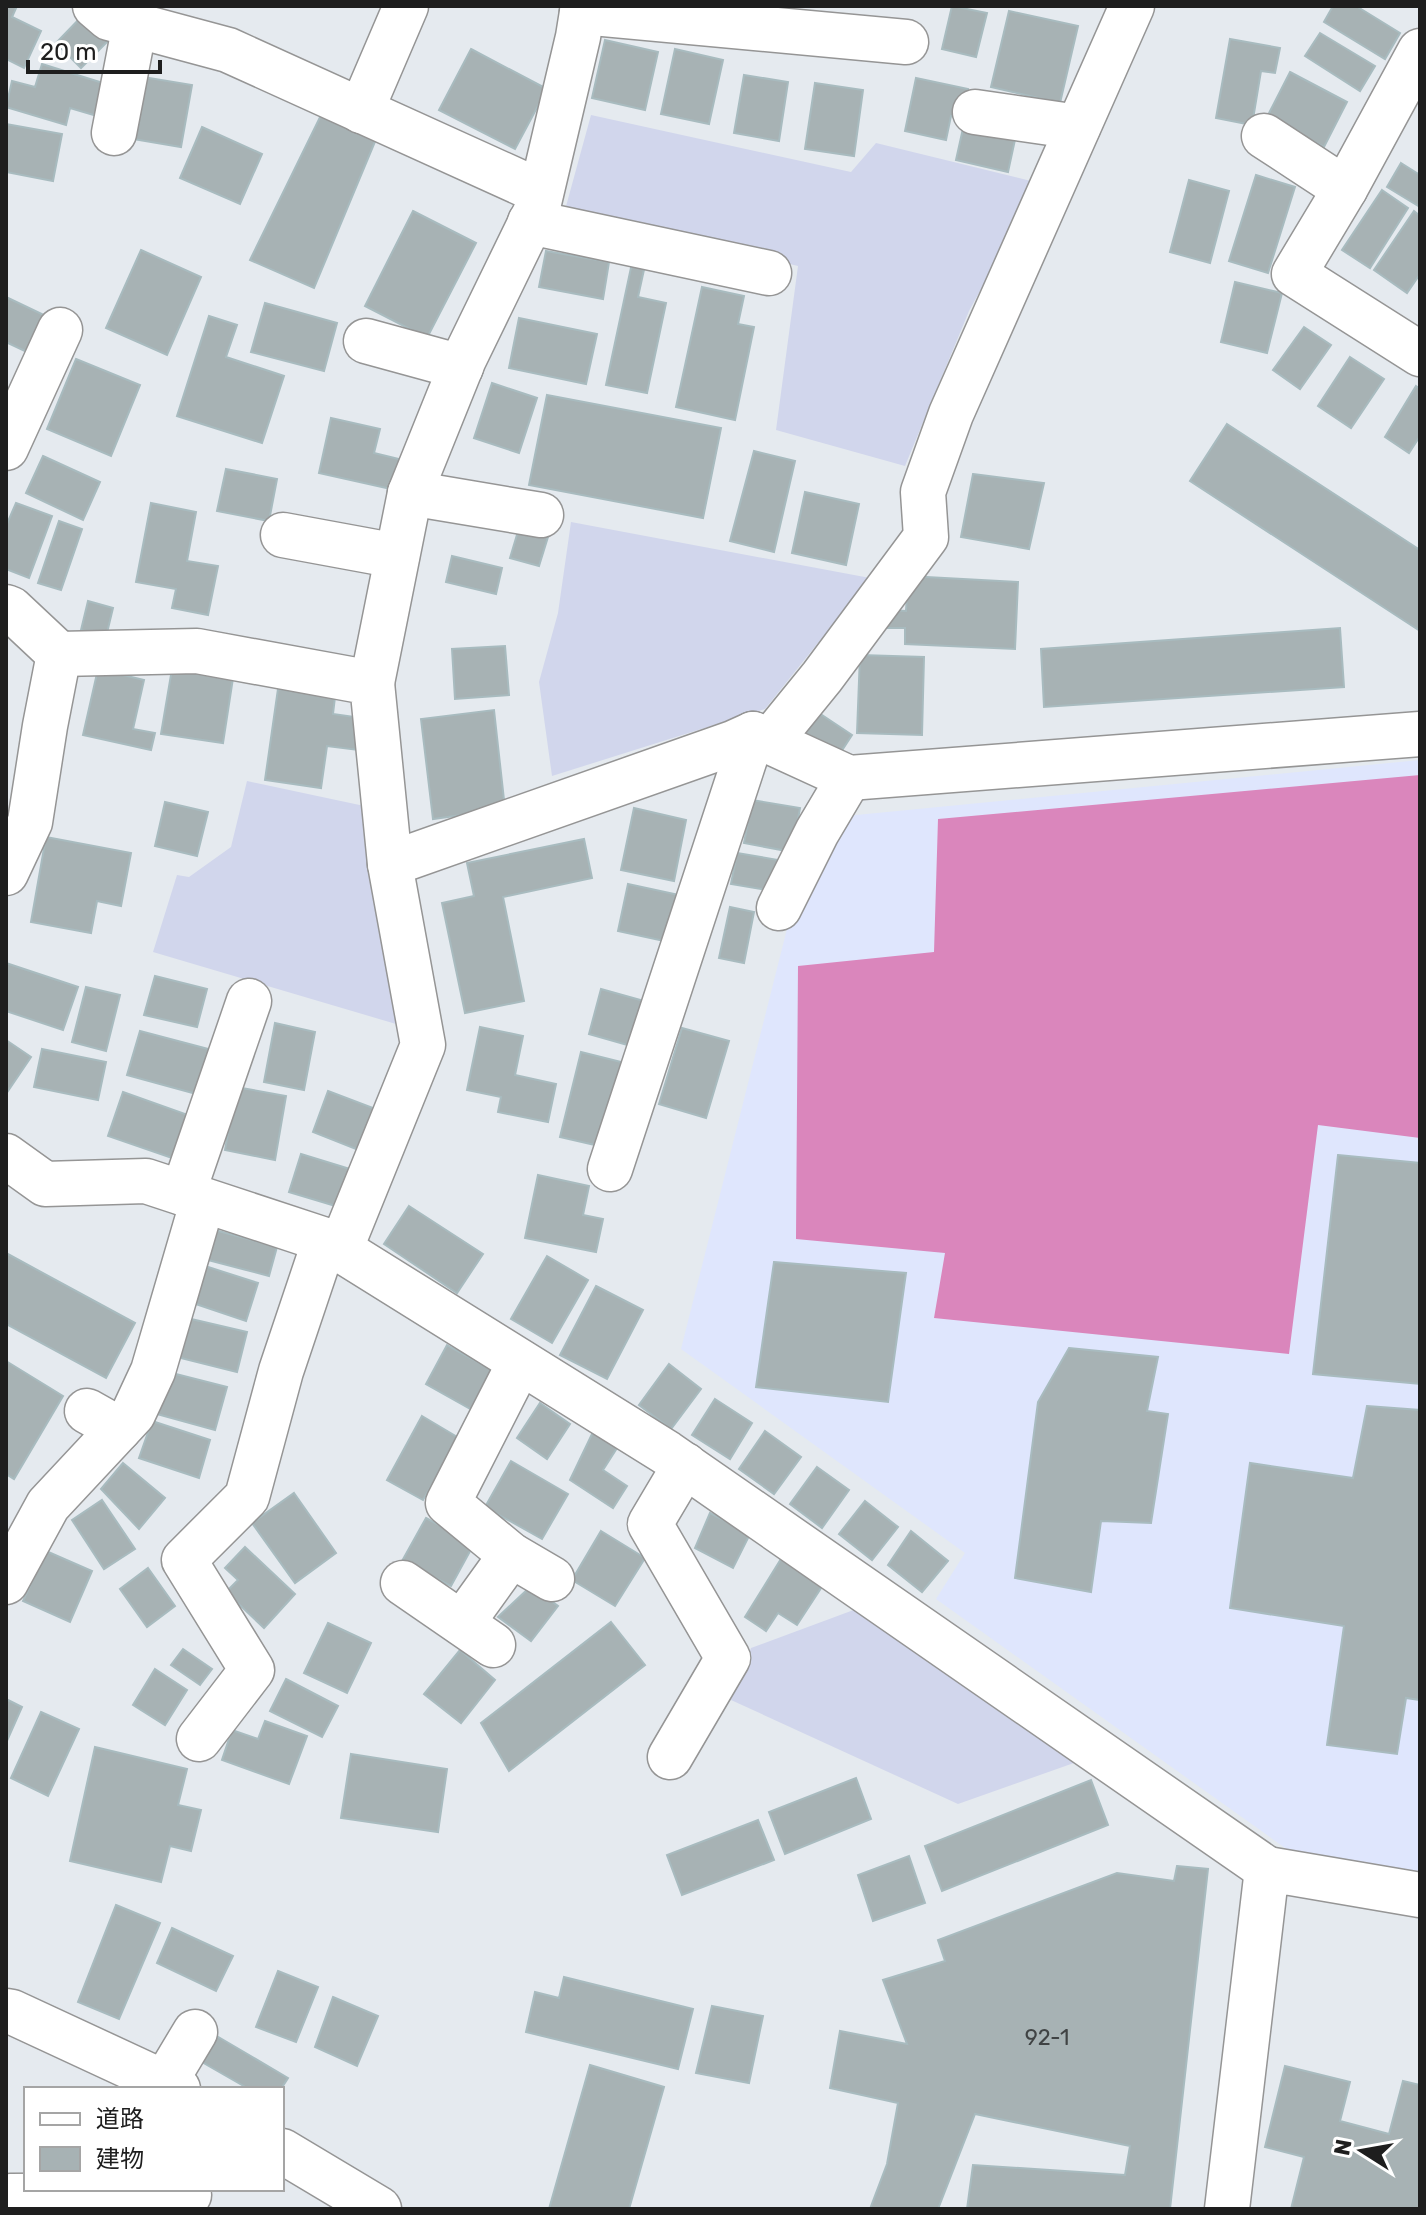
<svg xmlns="http://www.w3.org/2000/svg" width="1426" height="2215" viewBox="0 0 1426 2215" font-family="Rubik,'Noto Sans JP',sans-serif">
	<style>
		.education { fill: #dfe6fd }
		.farmland { fill: #d1d6ec }
		.pitch { fill: #da86bc }
		.building { fill: #a7b2b4; stroke: #a8bbbf; stroke-width: 2 }
		.lines { fill: none; stroke-linecap: round; stroke-linejoin: round }
		.minor-casing { stroke: #959595; stroke-width: 47 }
		.minor { stroke: #fff; stroke-width: 44 }
		.labels { text-anchor: middle; dominant-baseline: central; stroke-width: 7; stroke-linejoin: round; paint-order: stroke }
		.number-label { font-size: 22px; fill: #404344 }
	</style>
	<rect width="100%" height="100%" fill="#e5eaef"/>
	<polygon class="education" points="1420,760 1420,1873 1288,1850 936,1599 965,1553 681,1349 789,921 846,816"/>
	<g class="farmland">
		<polygon points="591,115 851,172 876,143 1039,183 969,311 905,466 776,430 798,266 565,210"/>
		<polygon points="571,522 870,578 765,709 552,776 539,682 558,613"/>
		<polygon points="247,781 369,807 396,1024 153,952 177,875 189,877 231,847"/>
		<polygon points="859,1608 1088,1758 958,1804 731,1700 751,1648"/>
	</g>
	<polygon class="pitch" points="1420,775 1420,1138 1318,1125 1289,1354 934,1318 945,1253 796,1239 798,966 934,952 938,819"/>
	<g class="building">
		<polygon points="6,6 17,6 12,17 41,31 24,68 6,59"/>
		<polygon points="952,6 987,13 976,57 942,49"/>
		<polygon points="1333,6 1356,6 1400,33 1385,59 1324,22"/>
		<polygon points="87,11 112,37 81,68 56,43"/>
		<polygon points="1009,11 1078,26 1060,103 991,87"/>
		<polygon points="1320,33 1375,66 1360,91 1305,56"/>
		<polygon points="1230,39 1280,48 1275,73 1261,71 1252,125 1216,118"/>
		<polygon points="605,40 658,52 645,110 592,98"/>
		<polygon points="471,49 547,89 515,149 439,110"/>
		<polygon points="675,49 723,60 709,124 661,114"/>
		<polygon points="42,64 106,84 97,116 70,108 66,125 6,107 12,81 35,87"/>
		<polygon points="1290,72 1347,102 1324,147 1267,117"/>
		<polygon points="744,75 788,82 779,141 734,133"/>
		<polygon points="137,76 192,85 181,147 127,138"/>
		<polygon points="916,78 968,89 962,118 951,116 946,140 905,131"/>
		<polygon points="815,83 863,90 854,156 805,149"/>
		<polygon points="324,109 379,132 314,288 250,260"/>
		<polygon points="6,124 62,134 53,181 6,172"/>
		<polygon points="964,124 1016,135 1008,172 956,160"/>
		<polygon points="202,127 262,154 240,204 180,178"/>
		<polygon points="1401,163 1420,175 1420,207 1387,187"/>
		<polygon points="1256,175 1295,187 1268,273 1229,261"/>
		<polygon points="1189,180 1229,191 1210,263 1170,252"/>
		<polygon points="1382,190 1408,208 1370,268 1342,250"/>
		<polygon points="413,211 476,243 427,338 365,306"/>
		<polygon points="1414,211 1420,216 1420,274 1407,293 1374,270"/>
		<polygon points="141,250 201,277 167,355 106,328"/>
		<polygon points="546,251 609,262 603,299 539,287"/>
		<polygon points="632,263 645,265 638,297 666,303 647,393 606,385"/>
		<polygon points="1235,282 1282,293 1267,353 1221,342"/>
		<polygon points="702,287 744,296 738,324 754,327 735,420 676,407"/>
		<polygon points="6,297 48,317 31,354 6,342"/>
		<polygon points="265,303 337,323 324,371 251,352"/>
		<polygon points="209,316 237,325 226,357 284,376 262,443 177,416"/>
		<polygon points="519,318 597,334 586,384 509,368"/>
		<polygon points="1304,327 1331,345 1300,389 1273,370"/>
		<polygon points="1350,357 1384,379 1351,428 1318,406"/>
		<polygon points="76,359 140,385 111,456 47,429"/>
		<polygon points="492,383 537,398 519,453 474,438"/>
		<polygon points="1416,386 1420,389 1420,436 1409,453 1385,437"/>
		<polygon points="547,395 721,428 703,518 529,485"/>
		<polygon points="331,418 380,429 374,453 407,461 400,491 319,473"/>
		<polygon points="1227,424 1420,550 1420,631 1190,481"/>
		<polygon points="754,451 795,461 774,552 730,541"/>
		<polygon points="43,456 100,482 83,520 26,493"/>
		<polygon points="226,469 277,479 269,521 217,511"/>
		<polygon points="973,474 1044,483 1029,549 961,537"/>
		<polygon points="805,492 859,504 846,565 792,553"/>
		<polygon points="16,503 52,516 29,578 6,569 6,526"/>
		<polygon points="151,503 196,512 187,561 218,566 208,615 172,608 176,589 136,582"/>
		<polygon points="59,521 82,529 61,590 38,583"/>
		<polygon points="519,528 548,537 539,566 510,558"/>
		<polygon points="452,556 502,568 496,594 446,582"/>
		<polygon points="908,576 1018,582 1015,649 905,644 905,628 887,628 889,610 906,611"/>
		<polygon points="88,601 113,608 106,637 81,630"/>
		<polygon points="1340,628 1344,687 1044,707 1041,649"/>
		<polygon points="505,646 509,695 455,699 452,649"/>
		<polygon points="860,655 924,657 922,735 857,733"/>
		<polygon points="98,669 144,680 133,729 155,733 151,750 83,735"/>
		<polygon points="172,669 233,678 223,743 161,734"/>
		<polygon points="278,689 335,697 333,714 362,718 358,750 327,746 321,788 265,780"/>
		<polygon points="813,709 852,735 835,761 795,734"/>
		<polygon points="494,710 505,809 433,819 421,719"/>
		<polygon points="752,800 800,808 792,852 744,843"/>
		<polygon points="165,802 208,812 197,856 155,846"/>
		<polygon points="634,808 686,820 674,881 621,870"/>
		<polygon points="46,837 131,853 121,906 97,901 91,933 31,922"/>
		<polygon points="584,839 592,878 503,897 524,1001 465,1013 442,903 474,896 467,863"/>
		<polygon points="737,853 778,860 773,891 731,884"/>
		<polygon points="628,884 679,895 669,942 618,931"/>
		<polygon points="730,907 754,912 744,963 719,958"/>
		<polygon points="6,963 78,987 63,1030 6,1011"/>
		<polygon points="155,976 207,989 197,1027 144,1015"/>
		<polygon points="86,987 120,995 106,1051 72,1042"/>
		<polygon points="601,989 651,1003 638,1048 589,1034"/>
		<polygon points="275,1023 315,1032 304,1090 264,1082"/>
		<polygon points="480,1027 523,1036 515,1075 556,1084 548,1122 498,1112 501,1097 467,1090"/>
		<polygon points="682,1028 729,1041 706,1118 659,1104"/>
		<polygon points="140,1031 212,1050 200,1095 127,1075"/>
		<polygon points="6,1040 31,1057 6,1094"/>
		<polygon points="42,1049 106,1062 98,1100 34,1087"/>
		<polygon points="581,1052 629,1064 608,1148 560,1137"/>
		<polygon points="236,1087 286,1096 275,1160 225,1150"/>
		<polygon points="328,1091 381,1111 366,1153 313,1132"/>
		<polygon points="123,1092 188,1115 172,1158 108,1136"/>
		<polygon points="301,1154 353,1170 342,1208 289,1192"/>
		<polygon points="1338,1155 1420,1163 1420,1384 1313,1374"/>
		<polygon points="538,1175 589,1186 583,1215 603,1219 596,1252 525,1238"/>
		<polygon points="409,1206 483,1254 457,1293 384,1244"/>
		<polygon points="215,1230 277,1247 269,1276 208,1260"/>
		<polygon points="6,1253 135,1323 106,1378 6,1324"/>
		<polygon points="547,1256 588,1280 552,1343 511,1319"/>
		<polygon points="774,1262 906,1273 888,1402 756,1387"/>
		<polygon points="205,1266 258,1283 246,1321 193,1303"/>
		<polygon points="596,1286 643,1310 607,1379 560,1355"/>
		<polygon points="187,1318 247,1332 237,1372 177,1357"/>
		<polygon points="447,1345 494,1371 472,1410 426,1384"/>
		<polygon points="1069,1348 1158,1357 1147,1411 1168,1414 1151,1523 1101,1521 1091,1592 1015,1578 1038,1402"/>
		<polygon points="6,1361 63,1396 14,1479 6,1474"/>
		<polygon points="669,1364 701,1389 671,1429 639,1405"/>
		<polygon points="168,1372 227,1387 215,1430 157,1414"/>
		<polygon points="715,1399 752,1423 730,1459 692,1435"/>
		<polygon points="540,1403 570,1424 547,1459 517,1438"/>
		<polygon points="1367,1406 1420,1410 1420,1700 1406,1698 1397,1754 1327,1745 1344,1626 1230,1608 1250,1463 1353,1478"/>
		<polygon points="422,1416 459,1438 423,1500 387,1480"/>
		<polygon points="152,1421 210,1440 199,1478 139,1458"/>
		<polygon points="765,1431 801,1457 774,1494 739,1469"/>
		<polygon points="593,1432 617,1448 603,1470 627,1486 613,1508 570,1480"/>
		<polygon points="511,1461 568,1494 542,1539 485,1507"/>
		<polygon points="123,1463 165,1498 139,1529 101,1489"/>
		<polygon points="817,1467 849,1490 822,1528 790,1504"/>
		<polygon points="294,1493 336,1553 295,1583 252,1523"/>
		<polygon points="102,1500 135,1549 104,1569 72,1520"/>
		<polygon points="865,1501 898,1527 872,1560 839,1534"/>
		<polygon points="710,1513 750,1534 733,1568 695,1548"/>
		<polygon points="426,1518 474,1544 451,1586 402,1561"/>
		<polygon points="601,1531 645,1558 615,1606 572,1580"/>
		<polygon points="911,1531 948,1561 922,1592 888,1565"/>
		<polygon points="245,1547 295,1594 264,1628 226,1592 238,1580 225,1568"/>
		<polygon points="46,1551 92,1571 70,1622 23,1601"/>
		<polygon points="781,1559 823,1585 797,1625 778,1613 766,1631 745,1617"/>
		<polygon points="148,1568 175,1606 147,1627 120,1589"/>
		<polygon points="531,1586 558,1606 531,1641 498,1617"/>
		<polygon points="611,1622 645,1665 509,1771 481,1723"/>
		<polygon points="328,1623 371,1643 347,1693 304,1673"/>
		<polygon points="183,1649 212,1669 200,1685 171,1665"/>
		<polygon points="460,1650 495,1680 461,1723 424,1694"/>
		<polygon points="155,1669 187,1690 165,1725 133,1705"/>
		<polygon points="286,1679 338,1706 322,1737 270,1711"/>
		<polygon points="6,1699 22,1707 6,1743"/>
		<polygon points="41,1712 79,1729 48,1796 11,1778"/>
		<polygon points="265,1721 307,1736 289,1784 222,1760 232,1730 258,1739"/>
		<polygon points="95,1747 187,1769 178,1805 201,1810 191,1851 170,1846 161,1882 70,1861"/>
		<polygon points="351,1754 447,1769 438,1832 341,1818"/>
		<polygon points="856,1778 871,1819 785,1854 769,1812"/>
		<polygon points="1091,1780 1108,1825 942,1891 925,1846"/>
		<polygon points="758,1820 774,1860 682,1895 667,1855"/>
		<polygon points="909,1856 925,1903 873,1921 858,1875"/>
		<polygon points="1177,1866 1208,1869 1170,2209 967,2209 973,2165 1125,2175 1130,2146 975,2114 938,2209 870,2209 887,2164 898,2103 830,2088 840,2031 907,2044 883,1980 945,1961 938,1940 1117,1873 1174,1881"/>
		<polygon points="116,1905 160,1923 119,2019 78,2002"/>
		<polygon points="172,1928 233,1956 216,1991 157,1963"/>
		<polygon points="278,1971 318,1987 296,2042 256,2027"/>
		<polygon points="564,1977 693,2009 678,2069 526,2032 535,1992 559,1998"/>
		<polygon points="333,1997 378,2016 357,2066 315,2047"/>
		<polygon points="712,2006 763,2016 749,2083 696,2073"/>
		<polygon points="215,2035 288,2078 281,2089 249,2089 200,2061"/>
		<polygon points="590,2065 664,2087 629,2209 549,2209"/>
		<polygon points="1285,2066 1350,2082 1340,2121 1389,2134 1403,2081 1420,2085 1420,2209 1291,2209 1304,2157 1265,2147"/>
	</g>
	<g class="lines">
		<defs>
			<g id="minor">
				<polyline points="95,6 109,18 228,50 541,192"/>
				<polyline points="582,12 906,42"/>
				<polyline points="1420,51 1345,189 1294,274 1420,354"/>
				<polyline points="361,111 406,6"/>
				<polyline points="975,112 1078,127"/>
				<polyline points="114,133 135,24"/>
				<polyline points="1264,136 1345,189"/>
				<polyline points="530,222 769,273"/>
				<polyline points="366,341 461,367"/>
				<polyline points="6,448 60,330"/>
				<polyline points="410,493 541,515"/>
				<polyline points="283,535 397,556"/>
				<polyline points="6,607 11,609 59,654 45,726 30,822 6,873"/>
				<polyline points="59,654 197,651 372,683 390,864 423,1045 340,1250"/>
				<polyline points="372,683 410,493 464,359 538,207 578,37 583,6"/>
				<polyline points="770,741 822,677 926,537 923,492 951,414 1132,6"/>
				<polyline points="390,864 733,743 753,734 849,778 1420,734"/>
				<polyline points="779,908 817,832 849,778"/>
				<polyline points="6,1156 45,1184 146,1181 325,1240 667,1453 1267,1869"/>
				<polyline points="610,1169 753,734"/>
				<polyline points="183,1193 249,1001"/>
				<polyline points="520,1362 448,1503 511,1555 552,1579"/>
				<polyline points="87,1411 119,1429"/>
				<polyline points="6,1582 48,1505 133,1414 153,1371 203,1200"/>
				<polyline points="403,1583 493,1645"/>
				<polyline points="462,1623 511,1555"/>
				<polyline points="199,1739 252,1670 184,1560 247,1497 281,1371 325,1240"/>
				<polyline points="670,1757 728,1658 650,1524 685,1465"/>
				<polyline points="6,2011 12,2012 178,2089"/>
				<polyline points="165,2082 195,2032"/>
				<polyline points="282,2151 379,2209"/>
				<polyline points="10,2196 189,2195"/>
				<polyline points="1227,2209 1267,1869 1420,1895"/>
			</g>
		</defs>
		<use href="#minor" class="minor-casing"/>
		<use href="#minor" class="minor"/>
	</g>
	<g class="labels">
		<g class="number-label">
			<text x="1047" y="2037">92-1</text>
		</g>
	</g>
	<rect width="1426" height="2215" fill="none" stroke="#1e1e1e" stroke-width="16"/>
	<rect x="24" y="2087" width="260" height="104" fill="#ffffff" stroke="#a5a5a5" stroke-width="2"/>
	<rect x="40" y="2113" width="40" height="12" fill="#ffffff" stroke="#a5a5a5" stroke-width="2"/>
	<text x="96" y="2127" font-size="24" fill="#1e1e1e">道路</text>
	<rect x="40" y="2147" width="40" height="24" fill="#a7b2b4" stroke="#a5a5a5" stroke-width="2"/>
	<text x="96" y="2167" font-size="24" fill="#1e1e1e">建物</text>
	<g transform="translate(1362 2151) rotate(281)" stroke="#ffffff" stroke-width="6" paint-order="stroke">
	<path d="M0-6L14 30L0 20L-14 30Z" fill="#1e1e1e"/>
	<text y="-12" font-size="22" font-weight="bold" text-anchor="middle" fill="#1e1e1e">N</text>
	</g>
	<path d="M28 60v12h132v-12" fill="none" stroke="#1e1e1e" stroke-width="4"/>
	<text x="40" y="60" font-size="24" fill="#1e1e1e" stroke="#ffffff" stroke-width="6" paint-order="stroke">20 m</text>
</svg>
